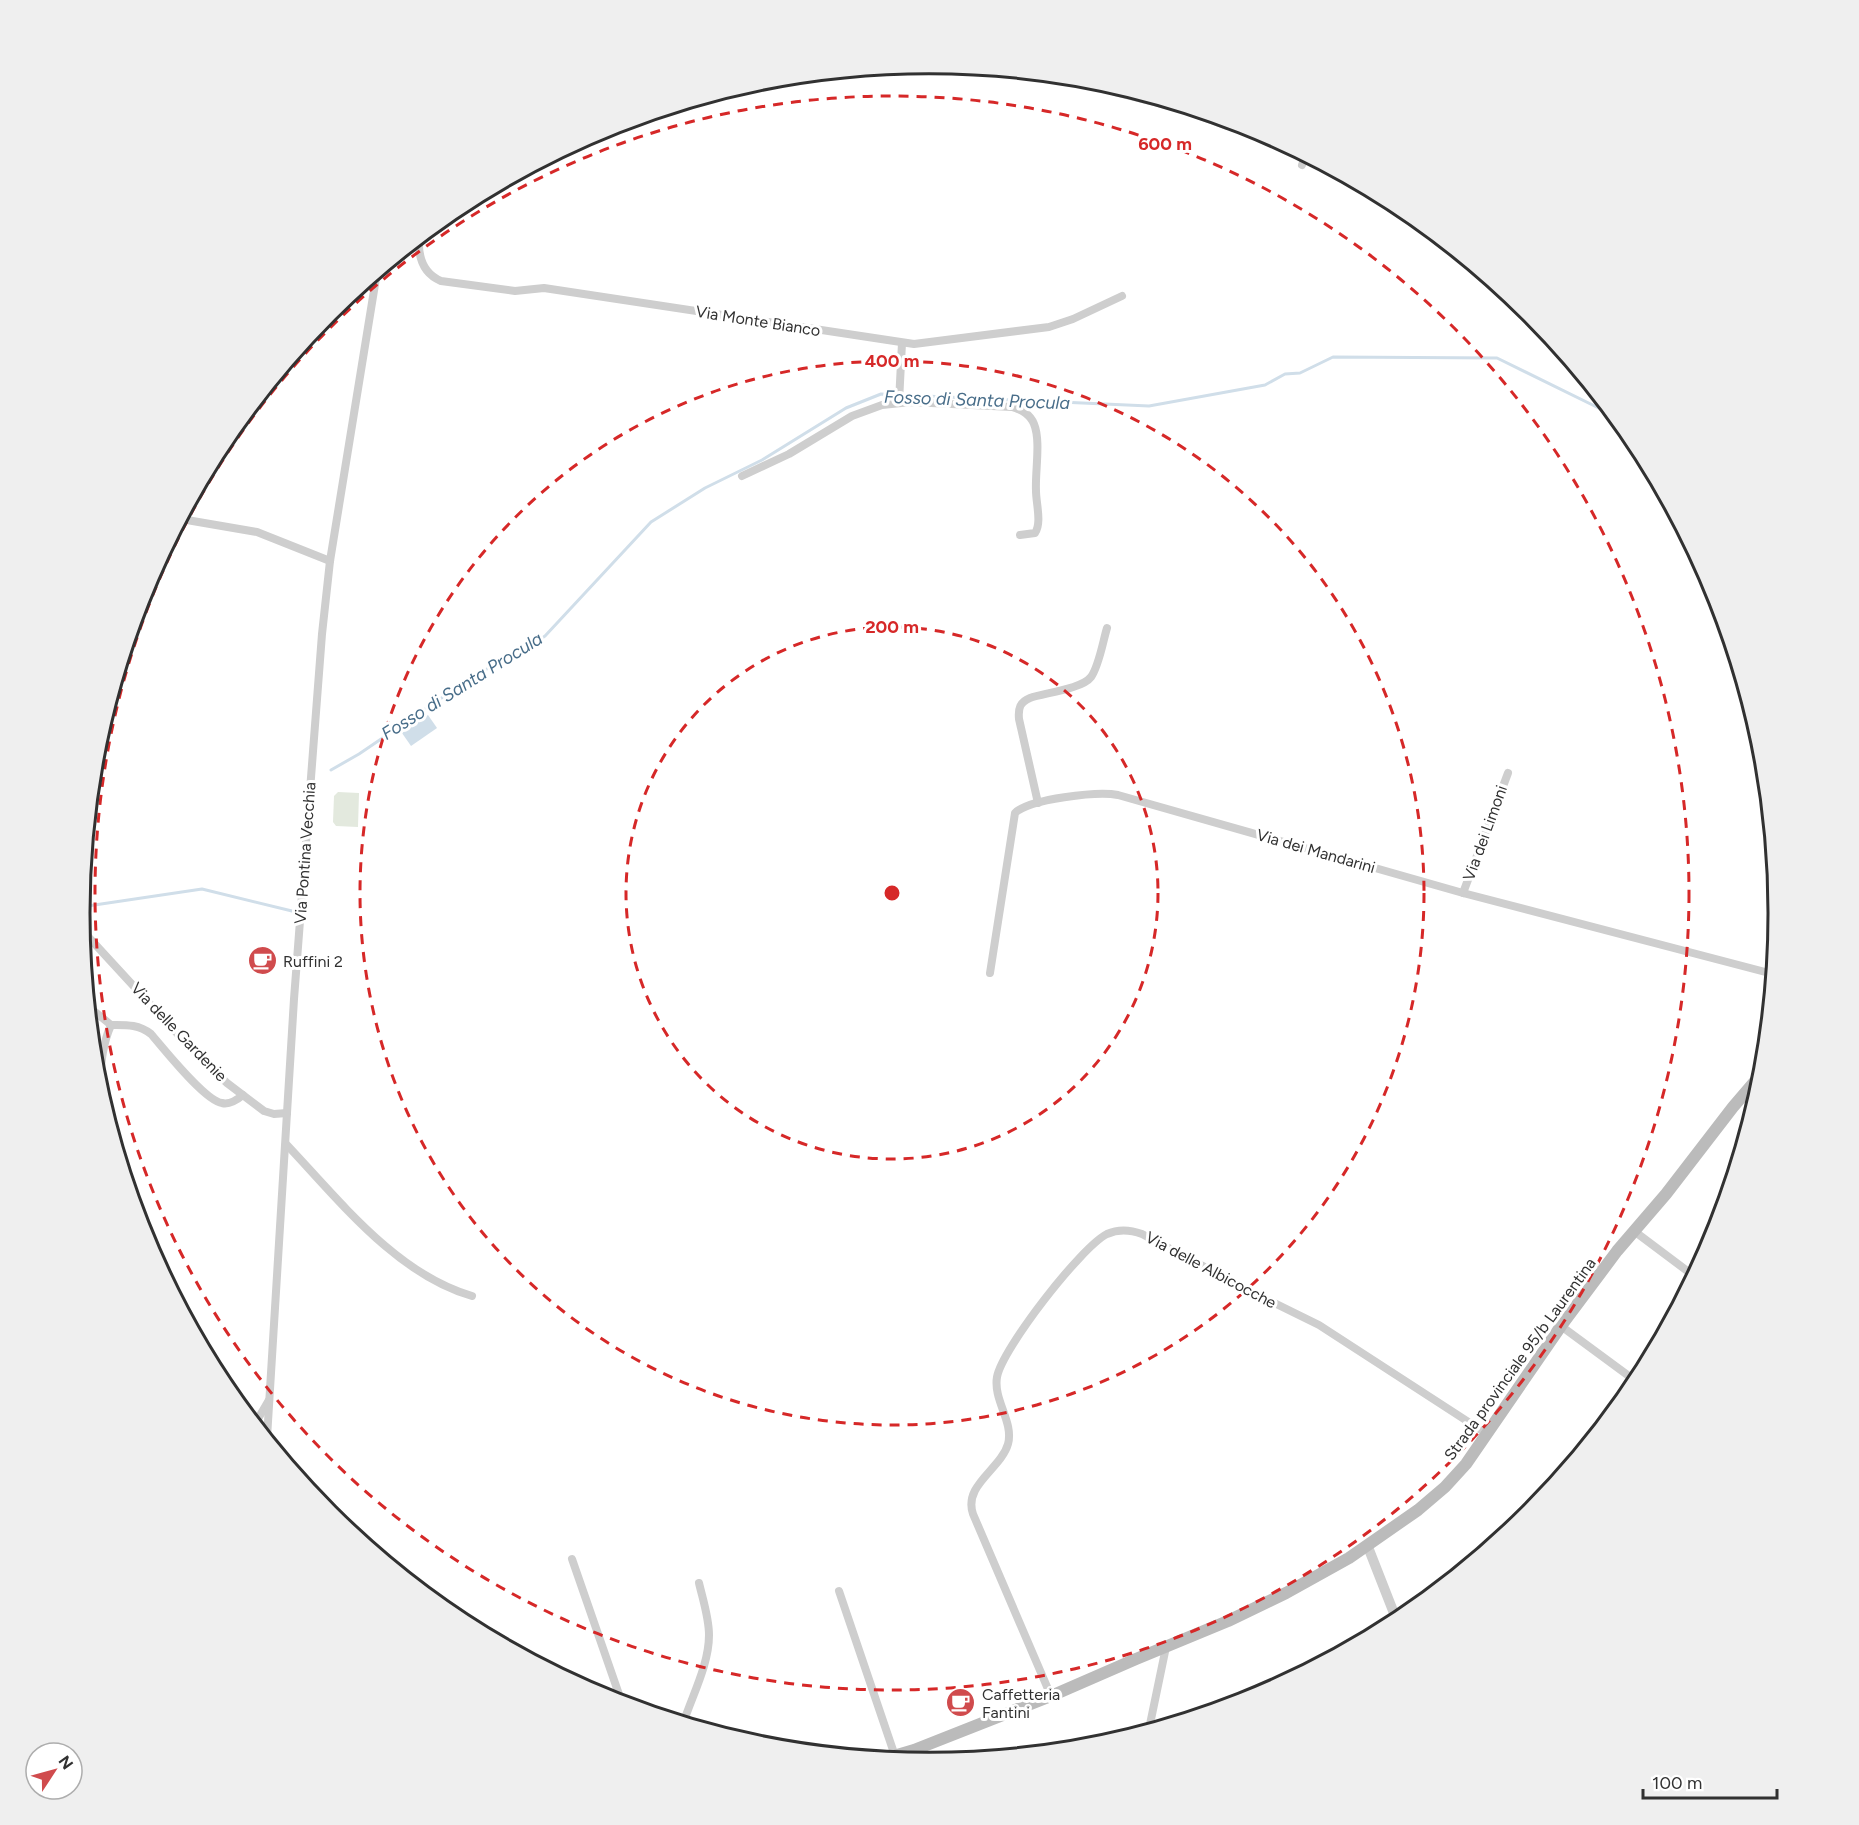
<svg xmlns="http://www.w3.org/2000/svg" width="1859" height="1825" viewBox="0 0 1859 1825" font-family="Figtree,sans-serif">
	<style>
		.green { fill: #e3e9de }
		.water { fill: #d0dee9 }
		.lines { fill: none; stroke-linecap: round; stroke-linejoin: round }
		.stream { stroke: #d0dee9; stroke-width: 3 }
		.minor { stroke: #cecece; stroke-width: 8 }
		.tertiary { stroke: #cecece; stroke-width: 10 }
		.secondary { stroke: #bbb; stroke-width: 12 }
		.ring { fill: none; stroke: #d62828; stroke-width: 3; stroke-dasharray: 10 8 }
		.labels { text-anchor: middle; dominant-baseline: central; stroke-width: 6; stroke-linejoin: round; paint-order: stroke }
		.street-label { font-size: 16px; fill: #313131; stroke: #fff }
		.poi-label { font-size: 16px; fill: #313131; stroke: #fff; text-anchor: start }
		.water-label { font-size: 18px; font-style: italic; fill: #486d89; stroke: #fff }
		.rim { fill: none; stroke: #313131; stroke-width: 3 }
		.centre { fill: #d62828; stroke: #fff; stroke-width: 3 }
		.ring-label { font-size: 18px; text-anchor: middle; font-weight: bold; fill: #d62828; stroke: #fff; stroke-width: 6; stroke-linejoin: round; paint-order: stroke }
	</style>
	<rect width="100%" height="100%" fill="#fff"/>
	<polygon class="green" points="338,792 359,793 358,827 336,826 333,822 334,796"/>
	<polygon class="water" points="428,715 437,728 411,746 402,733"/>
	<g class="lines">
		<g class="stream">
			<polyline points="331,770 359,754 443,697 464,680 520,653 545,636 651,522 705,488 762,460 846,408 881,394 1149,406 1265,385 1285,374 1300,373 1333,357 1497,358 1615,416"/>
			<polyline points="81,907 202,889 292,911"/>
		</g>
		<g class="minor">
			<polyline points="1115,92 1182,109 1227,126 1234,126 1239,123"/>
			<polyline points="1302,165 1306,155"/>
			<path d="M 419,238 C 418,256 422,273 441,281 L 515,291 L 544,288 L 914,344 L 1049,327 L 1073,319 L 1122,296"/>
			<polyline points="899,402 902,343"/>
			<path d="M 742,476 L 789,454 L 852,416 L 882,405 L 911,402 L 1012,407 C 1022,410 1030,414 1034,424 C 1041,441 1035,471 1036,491 C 1036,503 1042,523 1035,533 L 1020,535"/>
			<polyline points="181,519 257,532 330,561"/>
			<path d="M 1038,803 L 1019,719 C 1018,708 1020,702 1030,698 C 1044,693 1082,689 1091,677 C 1099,666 1103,641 1107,628"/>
			<polyline points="1463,893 1508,773"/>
			<polyline points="82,930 197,1055 227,1083 264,1111 274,1114 287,1113"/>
			<path d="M 990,973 L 1015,813 C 1029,799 1098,791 1118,795 L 1463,893 L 1773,974"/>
			<polyline points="89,1007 111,1025"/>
			<path d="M 99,1088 C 101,1066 102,1045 111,1025 C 126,1025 138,1024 151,1034 C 164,1049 205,1101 222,1103 C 230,1105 237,1100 243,1095"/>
			<path d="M 286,1144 C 339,1200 396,1274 472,1296"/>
			<polyline points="1634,1231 1694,1276"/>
			<polyline points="1561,1326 1637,1382"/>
			<polyline points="255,1424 269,1400"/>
			<polyline points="267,1438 294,999 322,634 330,561 377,272"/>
			<polyline points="572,1559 622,1703"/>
			<polyline points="839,1591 895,1756"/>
			<path d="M 1051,1696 L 973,1514 C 963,1485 1001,1469 1008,1444 C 1014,1422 993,1400 997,1377 C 1002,1349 1081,1247 1107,1234 C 1118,1229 1131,1230 1142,1234 L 1258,1295 L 1319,1325 L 1487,1434"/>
			<path d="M 684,1721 C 693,1694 709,1664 709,1635 C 709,1618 703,1600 699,1583"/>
			<polyline points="1149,1729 1166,1647"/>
		</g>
		<polyline class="tertiary" points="1368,1547 1397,1621"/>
		<polyline class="secondary" points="887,1758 914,1750 1051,1696 1136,1659 1228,1621 1286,1593 1349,1558 1418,1510 1445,1487 1466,1464 1561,1326 1617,1251 1666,1194 1733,1107 1763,1072"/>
	</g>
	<g class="ring">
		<circle cx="892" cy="893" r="266"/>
		<circle cx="892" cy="893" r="532"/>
		<circle cx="892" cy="893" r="797"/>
	</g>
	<defs>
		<symbol id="cafe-disc" viewBox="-11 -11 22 22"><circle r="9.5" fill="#d04b4d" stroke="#fff"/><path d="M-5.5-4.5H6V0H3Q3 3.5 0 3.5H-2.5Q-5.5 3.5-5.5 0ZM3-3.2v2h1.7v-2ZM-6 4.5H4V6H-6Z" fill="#fff"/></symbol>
	</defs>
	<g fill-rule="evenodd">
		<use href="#cafe-disc" x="246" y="944" width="33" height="33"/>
		<use href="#cafe-disc" x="944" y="1686" width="33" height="33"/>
	</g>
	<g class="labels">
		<g class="street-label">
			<text transform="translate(758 321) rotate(9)">Via Monte Bianco</text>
			<text transform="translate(1485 833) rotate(-70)">Via dei Limoni</text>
			<text transform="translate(1316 851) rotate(16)">Via dei Mandarini</text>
			<text transform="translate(305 853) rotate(-86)">Via Pontina Vecchia</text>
			<text transform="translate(179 1032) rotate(46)">Via delle Gardenie</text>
			<text transform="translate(1211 1270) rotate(28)">Via delle Albicocche</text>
			<text transform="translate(1520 1359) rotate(-54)">Strada provinciale 95/b Laurentina</text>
		</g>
		<g class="poi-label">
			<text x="283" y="961">Ruffini 2</text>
			<text x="982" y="1694">Caffetteria<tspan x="982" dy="18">Fantini</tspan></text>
		</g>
		<g class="water-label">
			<text transform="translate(977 400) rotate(2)">Fosso di Santa Procula</text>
			<text transform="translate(462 686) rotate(-32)">Fosso di Santa Procula</text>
		</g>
	</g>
	<path d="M0 0H1859V1825H0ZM90 913a839 839 0 1 1 1678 0a839 839 0 1 1-1678 0Z" fill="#efefef" fill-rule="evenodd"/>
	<path class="rim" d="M90 913a839 839 0 1 1 1678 0a839 839 0 1 1-1678 0Z"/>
	<circle cx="892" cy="893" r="9" class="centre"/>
	<g class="ring-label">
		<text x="1165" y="150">600 m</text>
		<text x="892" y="367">400 m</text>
		<text x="892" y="633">200 m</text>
	</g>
	<g transform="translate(54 1771) rotate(54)"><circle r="28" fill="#ffffff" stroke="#adadad" stroke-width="1.5"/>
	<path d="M0-4.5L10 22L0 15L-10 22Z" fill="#d04b4d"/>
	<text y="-9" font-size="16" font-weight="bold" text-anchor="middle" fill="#313131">N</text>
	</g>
	<path d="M1643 1789v9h134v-9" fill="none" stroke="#313131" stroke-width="3"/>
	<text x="1652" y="1789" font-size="18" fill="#313131" stroke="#ffffff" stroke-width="4.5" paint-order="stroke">100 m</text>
</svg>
